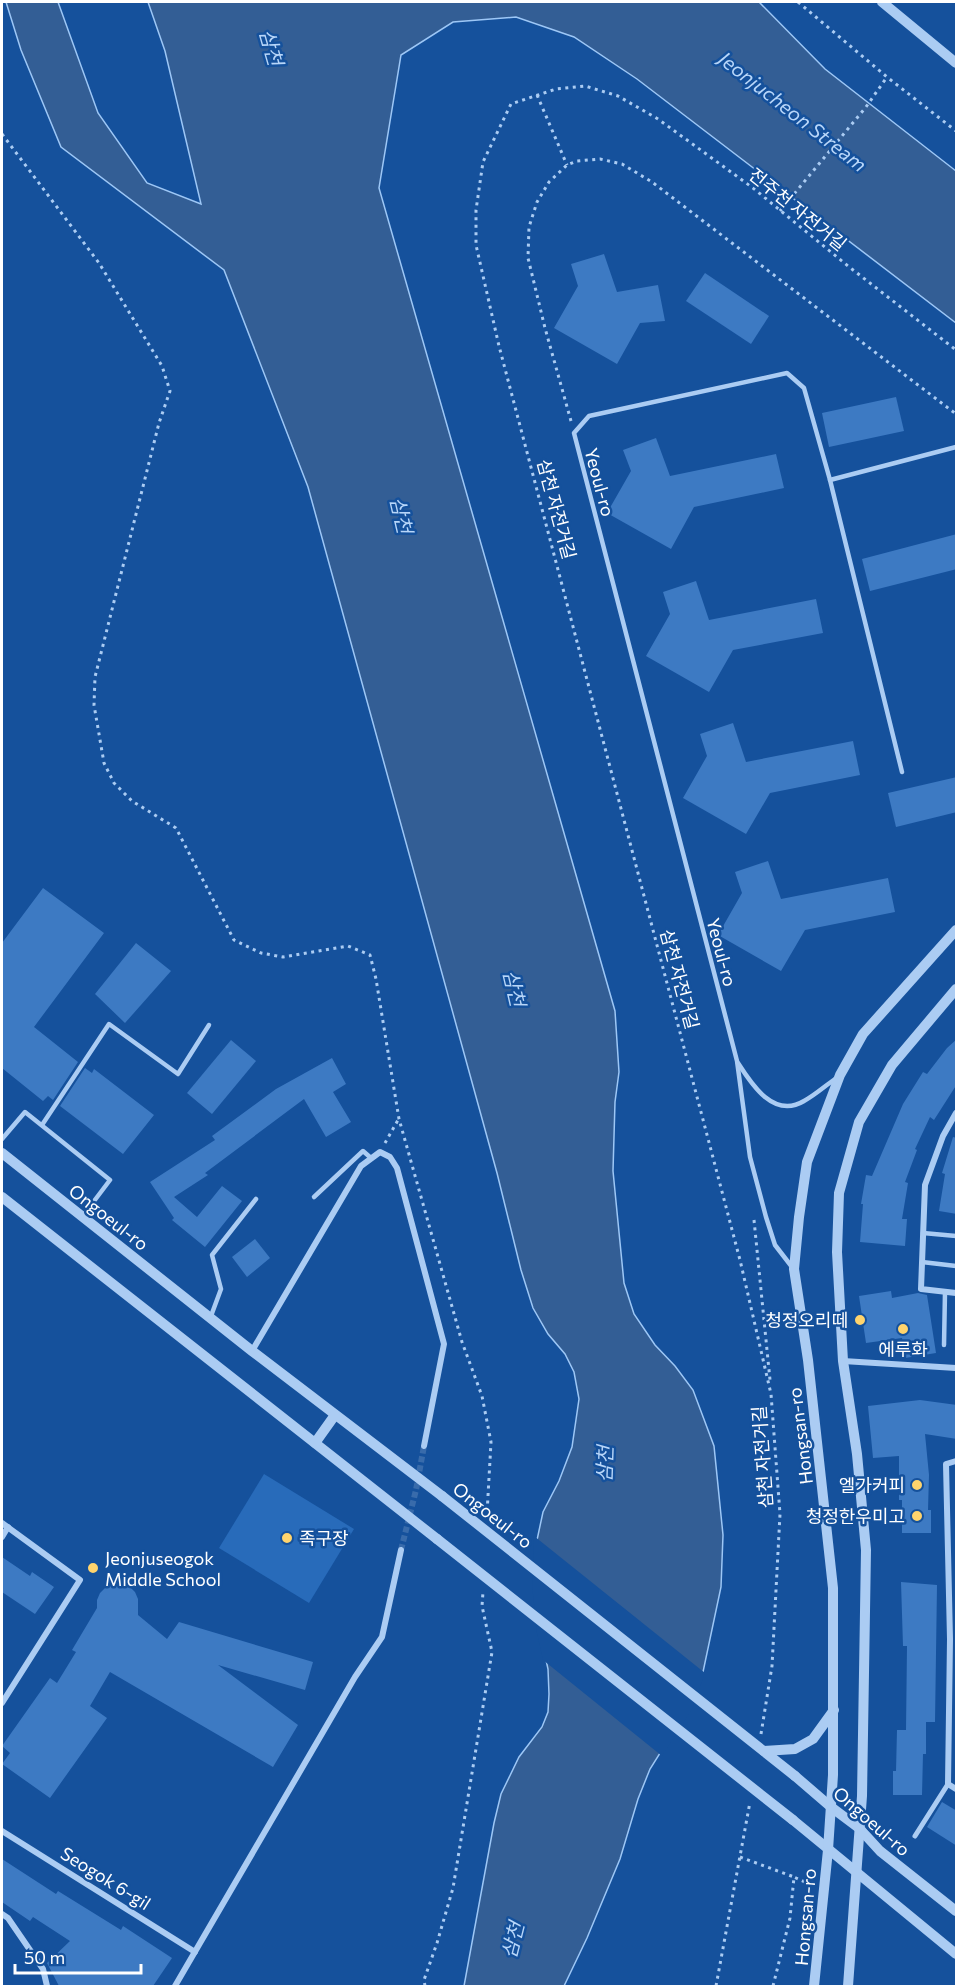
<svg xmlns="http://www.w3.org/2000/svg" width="958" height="1988" viewBox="0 0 958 1988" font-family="Commissioner,'Noto Sans KR',sans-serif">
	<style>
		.green { fill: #286bba }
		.water { fill: #335e95; stroke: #9dc7f6; stroke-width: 1.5 }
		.pier { fill: #15519c }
		.building { fill: #3d7ac3 }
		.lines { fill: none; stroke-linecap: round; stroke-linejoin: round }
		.minor-tunnel { stroke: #386bab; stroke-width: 6; stroke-dasharray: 6 3; stroke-linecap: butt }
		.path { stroke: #abccf3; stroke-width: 3; stroke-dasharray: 3 4.5; stroke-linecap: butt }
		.service { stroke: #abccf3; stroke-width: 4.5 }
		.pedestrian { stroke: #abccf3; stroke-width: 5 }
		.minor { stroke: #abccf3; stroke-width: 6 }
		.tertiary { stroke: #abccf3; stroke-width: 10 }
		.tertiary-bridge { stroke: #abccf3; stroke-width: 10 }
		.poi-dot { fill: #ffd46d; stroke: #15519c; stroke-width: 2 }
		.labels { text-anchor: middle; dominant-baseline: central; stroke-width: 5; stroke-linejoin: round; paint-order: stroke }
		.street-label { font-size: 18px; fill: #fff; stroke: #15519c }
		.poi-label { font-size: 18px; fill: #fff; stroke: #15519c; text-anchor: end }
		.water-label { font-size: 20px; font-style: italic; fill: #b8d6f9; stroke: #15519c }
	</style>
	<rect width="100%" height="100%" fill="#15519c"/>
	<polygon class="green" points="264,1474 354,1529 309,1603 219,1548"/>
	<polygon class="water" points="6,2 58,2 98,113 147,183 201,204 165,51 148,2 759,2 825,69 956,171 956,323 637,79 574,37 516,17 453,22 401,55 379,188 615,1011 619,1072 615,1102 613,1171 624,1283 634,1314 655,1345 675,1366 693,1390 714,1446 723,1535 721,1587 703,1672 689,1707 650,1769 638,1799 620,1859 587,1938 564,1986 464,1986 494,1823 501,1794 519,1757 542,1727 548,1712 549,1694 548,1669 540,1633 537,1540 543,1512 559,1481 572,1447 579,1399 574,1372 565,1354 548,1334 533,1308 521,1270 497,1173 308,487 224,270 61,147 21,50"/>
	<polygon class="pier" points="534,1536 705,1673 692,1709 662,1756 543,1660 537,1633 532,1584"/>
	<g class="building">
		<polygon points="604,254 617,292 658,285 665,321 640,323 617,364 554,328 578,286 571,264"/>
		<polygon points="705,273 769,316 751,344 686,301"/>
		<polygon points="896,397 904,431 829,447 822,413"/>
		<polygon points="656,438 670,476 776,454 784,488 694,507 671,549 607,513 631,471 623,450"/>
		<polygon points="957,534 957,569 870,591 862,559"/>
		<polygon points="696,581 709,620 816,599 823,633 733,650 709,692 646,656 670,614 663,592"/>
		<polygon points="733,723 746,762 853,741 860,775 770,793 746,834 683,798 707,756 700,734"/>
		<polygon points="957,777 957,812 896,827 888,793"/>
		<polygon points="768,861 781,899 888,878 895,912 805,930 781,971 718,935 742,893 735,872"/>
		<polygon points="43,888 104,933 34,1027 78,1062 53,1100 48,1096 43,1101 2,1068 2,943"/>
		<polygon points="136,943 171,971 125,1023 95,994"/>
		<polygon points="957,1039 957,1084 934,1120 930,1117 915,1149 917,1150 905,1182 908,1183 902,1219 907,1219 905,1246 860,1242 863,1204 861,1204 866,1175 872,1176 903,1104 923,1072 927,1074 947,1048"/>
		<polygon points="231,1040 256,1061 212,1114 187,1093"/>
		<polygon points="332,1058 346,1084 333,1092 351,1122 326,1137 304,1099 205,1173 208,1175 174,1197 197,1217 222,1186 242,1201 205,1247 172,1220 174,1218 150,1182 215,1140 212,1136 276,1089"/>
		<polygon points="85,1068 92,1073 94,1069 154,1115 123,1154 60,1106"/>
		<polygon points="953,1137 957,1138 957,1214 939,1211 945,1174 942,1173"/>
		<polygon points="255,1239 270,1258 247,1277 232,1257"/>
		<polygon points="891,1291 892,1298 918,1293 927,1295 936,1353 905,1358 902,1338 866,1343 859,1296"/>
		<polygon points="920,1400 957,1405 957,1439 925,1434 929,1475 928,1510 931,1510 931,1533 902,1533 902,1500 899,1500 899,1456 873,1458 868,1406"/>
		<polygon points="2,1557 30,1576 32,1572 54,1587 35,1614 2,1592"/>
		<polygon points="901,1582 937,1585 935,1722 926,1722 926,1754 923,1754 922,1795 893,1795 893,1771 896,1771 897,1730 906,1730 907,1646 903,1646"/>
		<polygon points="121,1583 129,1586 135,1592 138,1599 138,1615 167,1639 179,1622 313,1662 305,1690 218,1665 298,1725 273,1767 110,1672 90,1706 107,1718 50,1798 2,1764 10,1753 2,1746 50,1678 57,1683 76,1652 72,1650 97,1608 97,1600 100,1593 106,1587 113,1584"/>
		<polygon points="942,1802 957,1811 957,1846 927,1827"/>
		<polygon points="2,1859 56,1894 58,1891 121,1930 123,1926 172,1958 153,1986 59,1986 47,1963 70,1941 33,1917 30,1921 2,1902"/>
	</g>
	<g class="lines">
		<polyline class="minor-tunnel" points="401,1550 416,1490 424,1446"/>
		<g class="path">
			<polyline points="798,2 887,77 956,131"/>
			<polyline points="537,95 567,165"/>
			<polyline points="2,134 99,263 162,366 170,391 159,423 95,677 94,705 104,763 114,783 132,801 176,828 234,940 261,953 283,957 348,946 370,955 376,979 399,1119 462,1342 482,1396 491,1442 487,1514"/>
			<polyline points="780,211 866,107 887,77"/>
			<polyline points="571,421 545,328 528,258 529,227 537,202 549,182 567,165 577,161 600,159 622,164 652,182 956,414"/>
			<polyline points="385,1143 398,1120"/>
			<polyline points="754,1220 770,1380"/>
			<polyline points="761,1734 772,1666 780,1514 771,1394 740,1260 499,346 476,245 476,210 483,162 511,104 556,89 585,86 618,96 658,119 753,188 848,266 956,350"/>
			<polyline points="740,1857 794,1877"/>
			<polyline points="425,1986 424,1980 437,1943 453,1888 492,1652 482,1606 483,1592"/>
			<polyline points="716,1986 750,1802"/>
			<polyline points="773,1986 790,1918 794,1877 807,1883"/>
		</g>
		<g class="service">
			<polyline points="830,480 956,447"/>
			<path d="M 738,1063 C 752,1085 774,1119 804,1101 C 815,1095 825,1086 835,1079"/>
			<polyline points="42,1125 109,1024 178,1074 209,1025"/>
			<polyline points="2,1139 25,1112 110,1180 82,1217"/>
			<polyline points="314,1197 363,1151 371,1158"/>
			<polyline points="923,1233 956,1236"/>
			<polyline points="922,1262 956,1266"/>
			<polyline points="792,1267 775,1245 766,1217 750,1157 737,1061 574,433 589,416 787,373 804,388 830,480 902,772"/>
			<polyline points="211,1316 221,1289 212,1255 256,1199"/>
			<polyline points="944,1345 945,1292"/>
		</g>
		<polyline class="pedestrian" points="915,1836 948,1784"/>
		<g class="minor">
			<polyline points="956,1113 943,1136 925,1185 921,1289 956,1293"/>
			<polyline points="252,1351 361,1166 380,1152 390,1157 397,1168 444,1344 424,1446"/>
			<polyline points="843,1361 956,1368"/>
			<polyline points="956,1461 946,1464 950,1639 948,1784 956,1789"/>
			<polyline points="2,1523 80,1580 2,1703"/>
			<polyline points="2,1537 8,1527"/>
			<polyline points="2,1831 195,1952"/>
			<polyline points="2,1914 8,1918 43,1969 47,1986"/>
			<polyline points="175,1986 355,1677 382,1637 401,1550"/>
		</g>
		<g class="tertiary">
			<polyline points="882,2 956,63"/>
			<polyline points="2,1153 252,1351 442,1496"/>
			<polyline points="2,1197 437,1539"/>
			<polyline points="315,1443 335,1415"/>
			<polyline points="764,1751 795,1749 813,1739 834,1710"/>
			<polyline points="795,1776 831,1807 859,1828 880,1851 956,1911"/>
			<polyline points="793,1820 956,1954"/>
			<polyline points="814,1986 828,1850 833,1775 833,1588 808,1360 794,1269 799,1217 807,1162 840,1075 863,1034 956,930"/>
			<polyline points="848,1986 862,1796 866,1550 857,1454 843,1361 837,1252 839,1193 859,1122 892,1065 956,989"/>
		</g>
		<g class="tertiary-bridge">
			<polyline points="442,1496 795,1776"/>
			<polyline points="437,1539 793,1820"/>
		</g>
	</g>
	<g class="poi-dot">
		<circle cx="860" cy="1320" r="6"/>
		<circle cx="903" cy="1329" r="6"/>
		<circle cx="917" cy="1485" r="6"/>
		<circle cx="917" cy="1516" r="6"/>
		<circle cx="287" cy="1538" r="6"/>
		<circle cx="93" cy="1568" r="6"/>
	</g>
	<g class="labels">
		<g class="street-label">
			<text transform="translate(798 209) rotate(39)">전주천 자전거길</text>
			<text transform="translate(600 482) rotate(75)">Yeoul-ro</text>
			<text transform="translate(557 509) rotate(75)">삼천 자전거길</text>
			<text transform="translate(722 952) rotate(75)">Yeoul-ro</text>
			<text transform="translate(680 979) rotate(75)">삼천 자전거길</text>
			<text transform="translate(109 1217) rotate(38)">Ongoeul-ro</text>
			<text transform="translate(800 1436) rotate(-97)">Hongsan-ro</text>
			<text transform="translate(762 1457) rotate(-94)">삼천 자전거길</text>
			<text transform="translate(493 1515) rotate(38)">Ongoeul-ro</text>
			<text transform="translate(872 1821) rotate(41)">Ongoeul-ro</text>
			<text transform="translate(106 1878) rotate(32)">Seogok 6-gil</text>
			<text transform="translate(805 1917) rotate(-85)">Hongsan-ro</text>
		</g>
		<g class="poi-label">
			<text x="848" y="1320">청정오리떼</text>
			<text x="903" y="1349" text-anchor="middle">에루화</text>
			<text x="905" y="1485">엘가커피</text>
			<text x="905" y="1516">청정한우미고</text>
			<text x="299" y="1538" text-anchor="start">족구장</text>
			<text x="105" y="1558" text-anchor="start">Jeonjuseogok<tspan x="105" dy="21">Middle School</tspan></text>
		</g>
		<g class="water-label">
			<text transform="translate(272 47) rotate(74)">삼천</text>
			<text transform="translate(793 111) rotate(38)">Jeonjucheon Stream</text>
			<text transform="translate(402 515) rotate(77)">삼천</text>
			<text transform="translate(515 988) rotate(77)">삼천</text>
			<text transform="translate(604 1464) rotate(-88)">삼천</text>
			<text transform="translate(512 1940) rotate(-76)">삼천</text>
		</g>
	</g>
	<rect width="958" height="1988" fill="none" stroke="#ffffff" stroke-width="6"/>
	<path d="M15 1964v9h126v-9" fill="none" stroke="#ffffff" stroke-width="3"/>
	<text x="24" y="1964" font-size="18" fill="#ffffff" stroke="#15519c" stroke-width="4.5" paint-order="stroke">50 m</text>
</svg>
